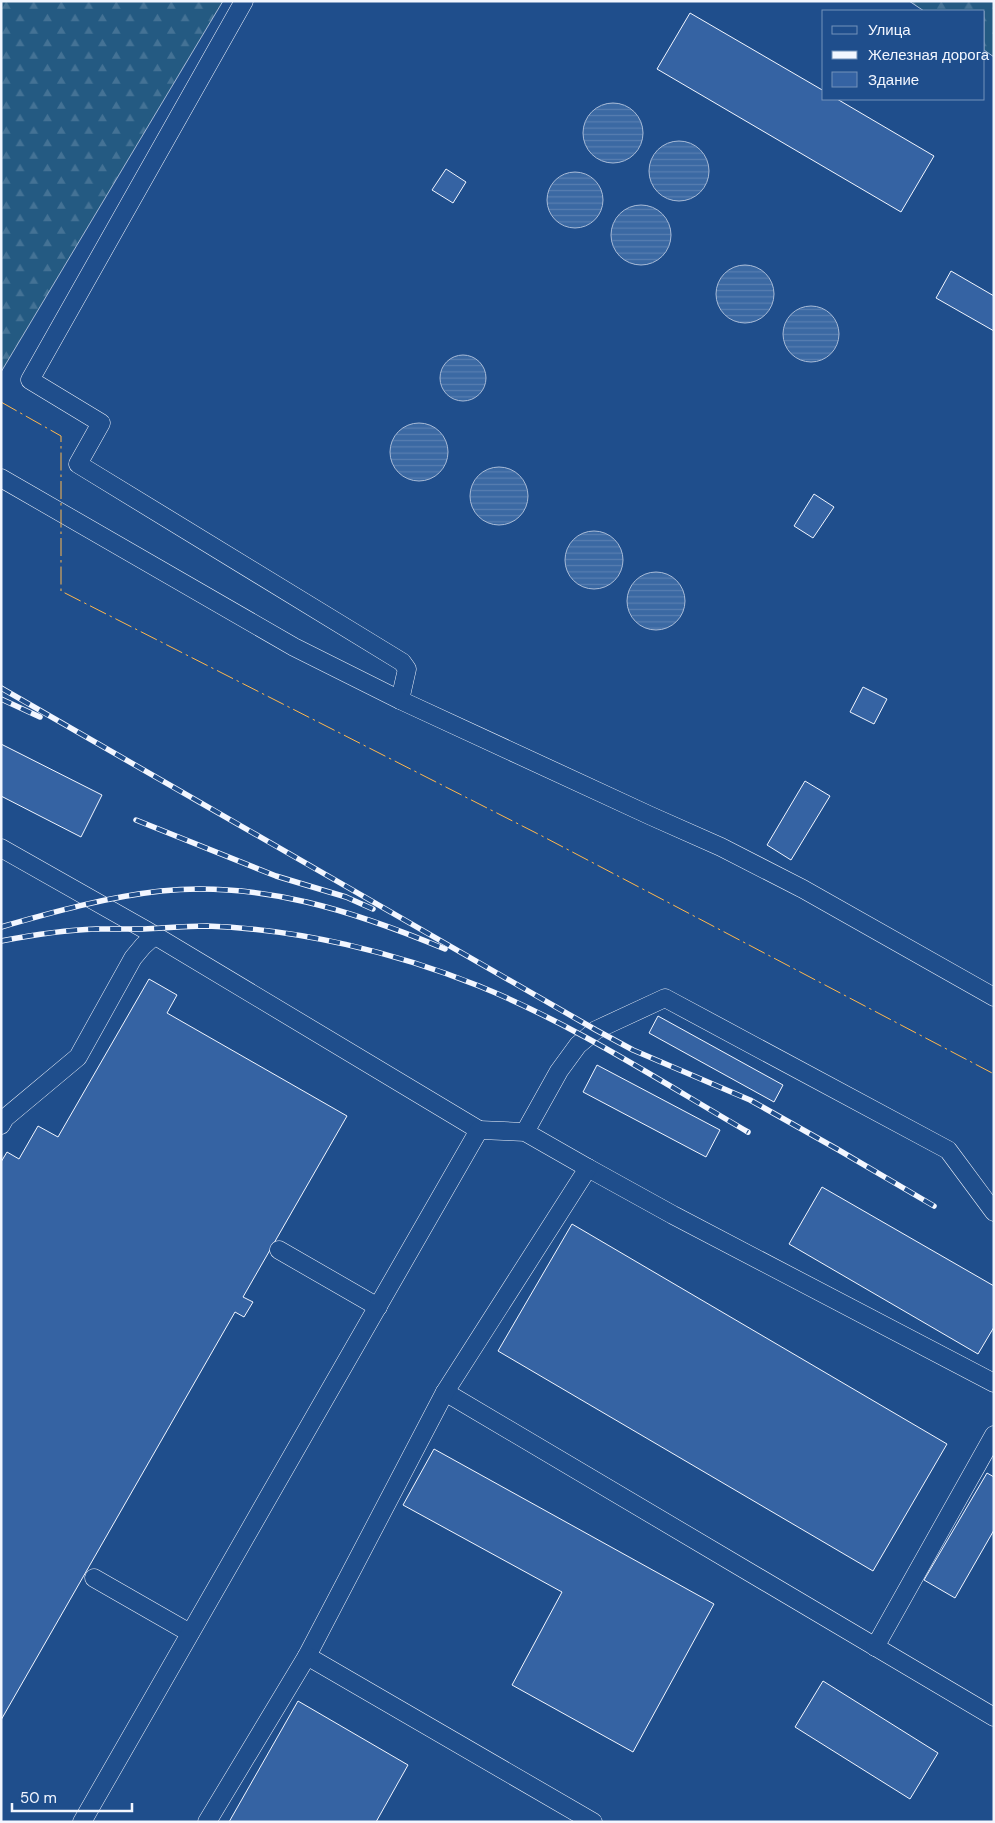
<svg xmlns="http://www.w3.org/2000/svg" width="995" height="1823" viewBox="0 0 995 1823" font-family="'DM Sans',sans-serif">
	<style>
		.forest { fill: url(#forest-firs); stroke: #a8bbd7 }
		.water { fill: url(#water-rules); stroke: #a8bbd7 }
		.building { fill: #3563a3; stroke: #f2f6ff }
		.lines { fill: none; stroke-linecap: round; stroke-linejoin: round }
		.minor-casing { stroke: #f2f6ff; stroke-width: 19 }
		.minor { stroke: #1f4e8c; stroke-width: 18 }
		.rail-casing { stroke: #f2f6ff; stroke-width: 5.5 }
		.rail { stroke: #1f4e8c; stroke-width: 4; stroke-dasharray: 11; stroke-linecap: butt }
		.power { stroke: #ffb74d; stroke-width: 1; stroke-dasharray: 18 4 2.5 4; stroke-linecap: butt }
	</style>
	<defs>
		<pattern id="forest-firs" width="22" height="20" patternUnits="userSpaceOnUse" patternTransform="scale(1.25)"><rect width="22" height="20" fill="#245a82"/><path d="M5 1l3.5 6h-7zM16 11l3.5 6h-7z" fill="#447295"/></pattern>
		<pattern id="water-rules" width="6" height="5" patternUnits="userSpaceOnUse" patternTransform="scale(1.25)"><rect width="6" height="5" fill="#3b69a3"/><path d="M0 2.5h6" fill="none" stroke="#587fb1"/></pattern>
	</defs>
	<rect width="100%" height="100%" fill="#1f4e8c"/>
	<g class="forest">
		<polygon points="1,1 223,1 1,372"/>
		<polygon points="909,1 994,1 994,57 984,50 984,11 924,11"/>
	</g>
	<g class="water">
		<circle cx="613" cy="133" r="30"/>
		<circle cx="679" cy="171" r="30"/>
		<circle cx="575" cy="200" r="28"/>
		<circle cx="641" cy="235" r="30"/>
		<circle cx="745" cy="294" r="29"/>
		<circle cx="811" cy="334" r="28"/>
		<circle cx="463" cy="378" r="23"/>
		<circle cx="419" cy="452" r="29"/>
		<circle cx="499" cy="496" r="29"/>
		<circle cx="594" cy="560" r="29"/>
		<circle cx="656" cy="601" r="29"/>
	</g>
	<g class="building">
		<polygon points="690,13 824,91 824,99 837,99 934,156 901,212 657,69"/>
		<polygon points="446,169 466,182 453,203 432,190"/>
		<polygon points="951,271 994,296 994,331 936,298"/>
		<polygon points="814,494 834,507 813,538 794,526"/>
		<polygon points="863,687 887,699 874,724 850,712"/>
		<polygon points="1,744 102,795 81,837 1,796"/>
		<polygon points="805,781 830,796 791,860 767,845"/>
		<polygon points="149,979 177,995 167,1013 347,1116 243,1297 253,1302 244,1317 235,1312 1,1720 1,1162 7,1152 19,1159 38,1126 58,1137"/>
		<polygon points="658,1016 783,1085 774,1102 649,1033"/>
		<polygon points="597,1065 720,1130 706,1157 583,1092"/>
		<polygon points="822,1187 994,1286 994,1327 978,1354 789,1244"/>
		<polygon points="572,1224 947,1444 873,1571 498,1351"/>
		<polygon points="434,1449 714,1604 633,1752 512,1685 562,1592 403,1505"/>
		<polygon points="987,1473 994,1477 994,1530 955,1598 924,1580"/>
		<polygon points="823,1681 938,1753 910,1799 795,1727"/>
		<polygon points="298,1701 408,1765 376,1822 229,1822"/>
	</g>
	<g class="lines">
		<defs>
			<g id="minor">
				<polyline points="244,1 30,380 101,423 78,464 402,662 407,669 400,700"/>
				<polyline points="1,478 294,647 400,700 651,816 721,847 803,889 994,997"/>
				<polyline points="1,848 144,929 479,1130"/>
				<polyline points="1,1125 5,1118 78,1057 133,958 143,946 154,936"/>
				<polyline points="525,1132 559,1071 578,1045 596,1030 665,998 948,1150 994,1212"/>
				<polyline points="588,1168 673,1215 994,1383"/>
				<polyline points="279,1250 378,1307"/>
				<polyline points="445,1392 994,1717"/>
				<polyline points="94,1578 190,1633"/>
				<polyline points="875,1647 994,1435"/>
				<polyline points="82,1822 479,1130 525,1132 588,1168 445,1392 307,1656"/>
				<polyline points="207,1822 307,1656 593,1822"/>
			</g>
		</defs>
		<use href="#minor" class="minor-casing"/>
		<use href="#minor" class="minor"/>
		<defs>
			<g id="rail">
				<polyline points="1,688 596,1030 633,1050 750,1100 837,1149 934,1206"/>
				<polyline points="1,699 40,717"/>
				<polyline points="136,820 276,876 346,897 373,909"/>
				<path d="M 1,927 C 53,912 107,897 161,891 C 261,881 354,911 445,949"/>
				<path d="M 1,941 C 32,935 64,930 96,929 C 112,929 128,929 144,929 C 165,928 186,926 207,926 C 299,929 394,952 479,986 C 573,1024 660,1081 748,1132"/>
			</g>
		</defs>
		<use href="#rail" class="rail-casing"/>
		<use href="#rail" class="rail"/>
		<polyline class="power" points="1,402 61,436 61,591 542,836 994,1074"/>
	</g>
	<rect width="995" height="1823" fill="none" stroke="#f2f6ff" stroke-width="5"/>
	<rect x="822" y="10" width="162" height="90" fill="#1f4e8c" stroke="#7391ba"/>
	<rect x="832" y="26" width="25" height="8" fill="#1f4e8c" stroke="#7391ba"/>
	<text x="868" y="35" font-size="15" fill="#f2f6ff">Улица</text>
	<rect x="832" y="51" width="25" height="8" fill="#f2f6ff" stroke="#7391ba"/>
	<text x="868" y="60" font-size="15" fill="#f2f6ff">Железная дорога</text>
	<rect x="832" y="72" width="25" height="15" fill="#3563a3" stroke="#7391ba"/>
	<text x="868" y="85" font-size="15" fill="#f2f6ff">Здание</text>
	<path d="M12 1803v8h120v-8" fill="none" stroke="#f2f6ff" stroke-width="2.5"/>
	<text x="20" y="1803" font-size="15" fill="#f2f6ff" stroke="#1f4e8c" stroke-width="4" paint-order="stroke">50 m</text>
</svg>
